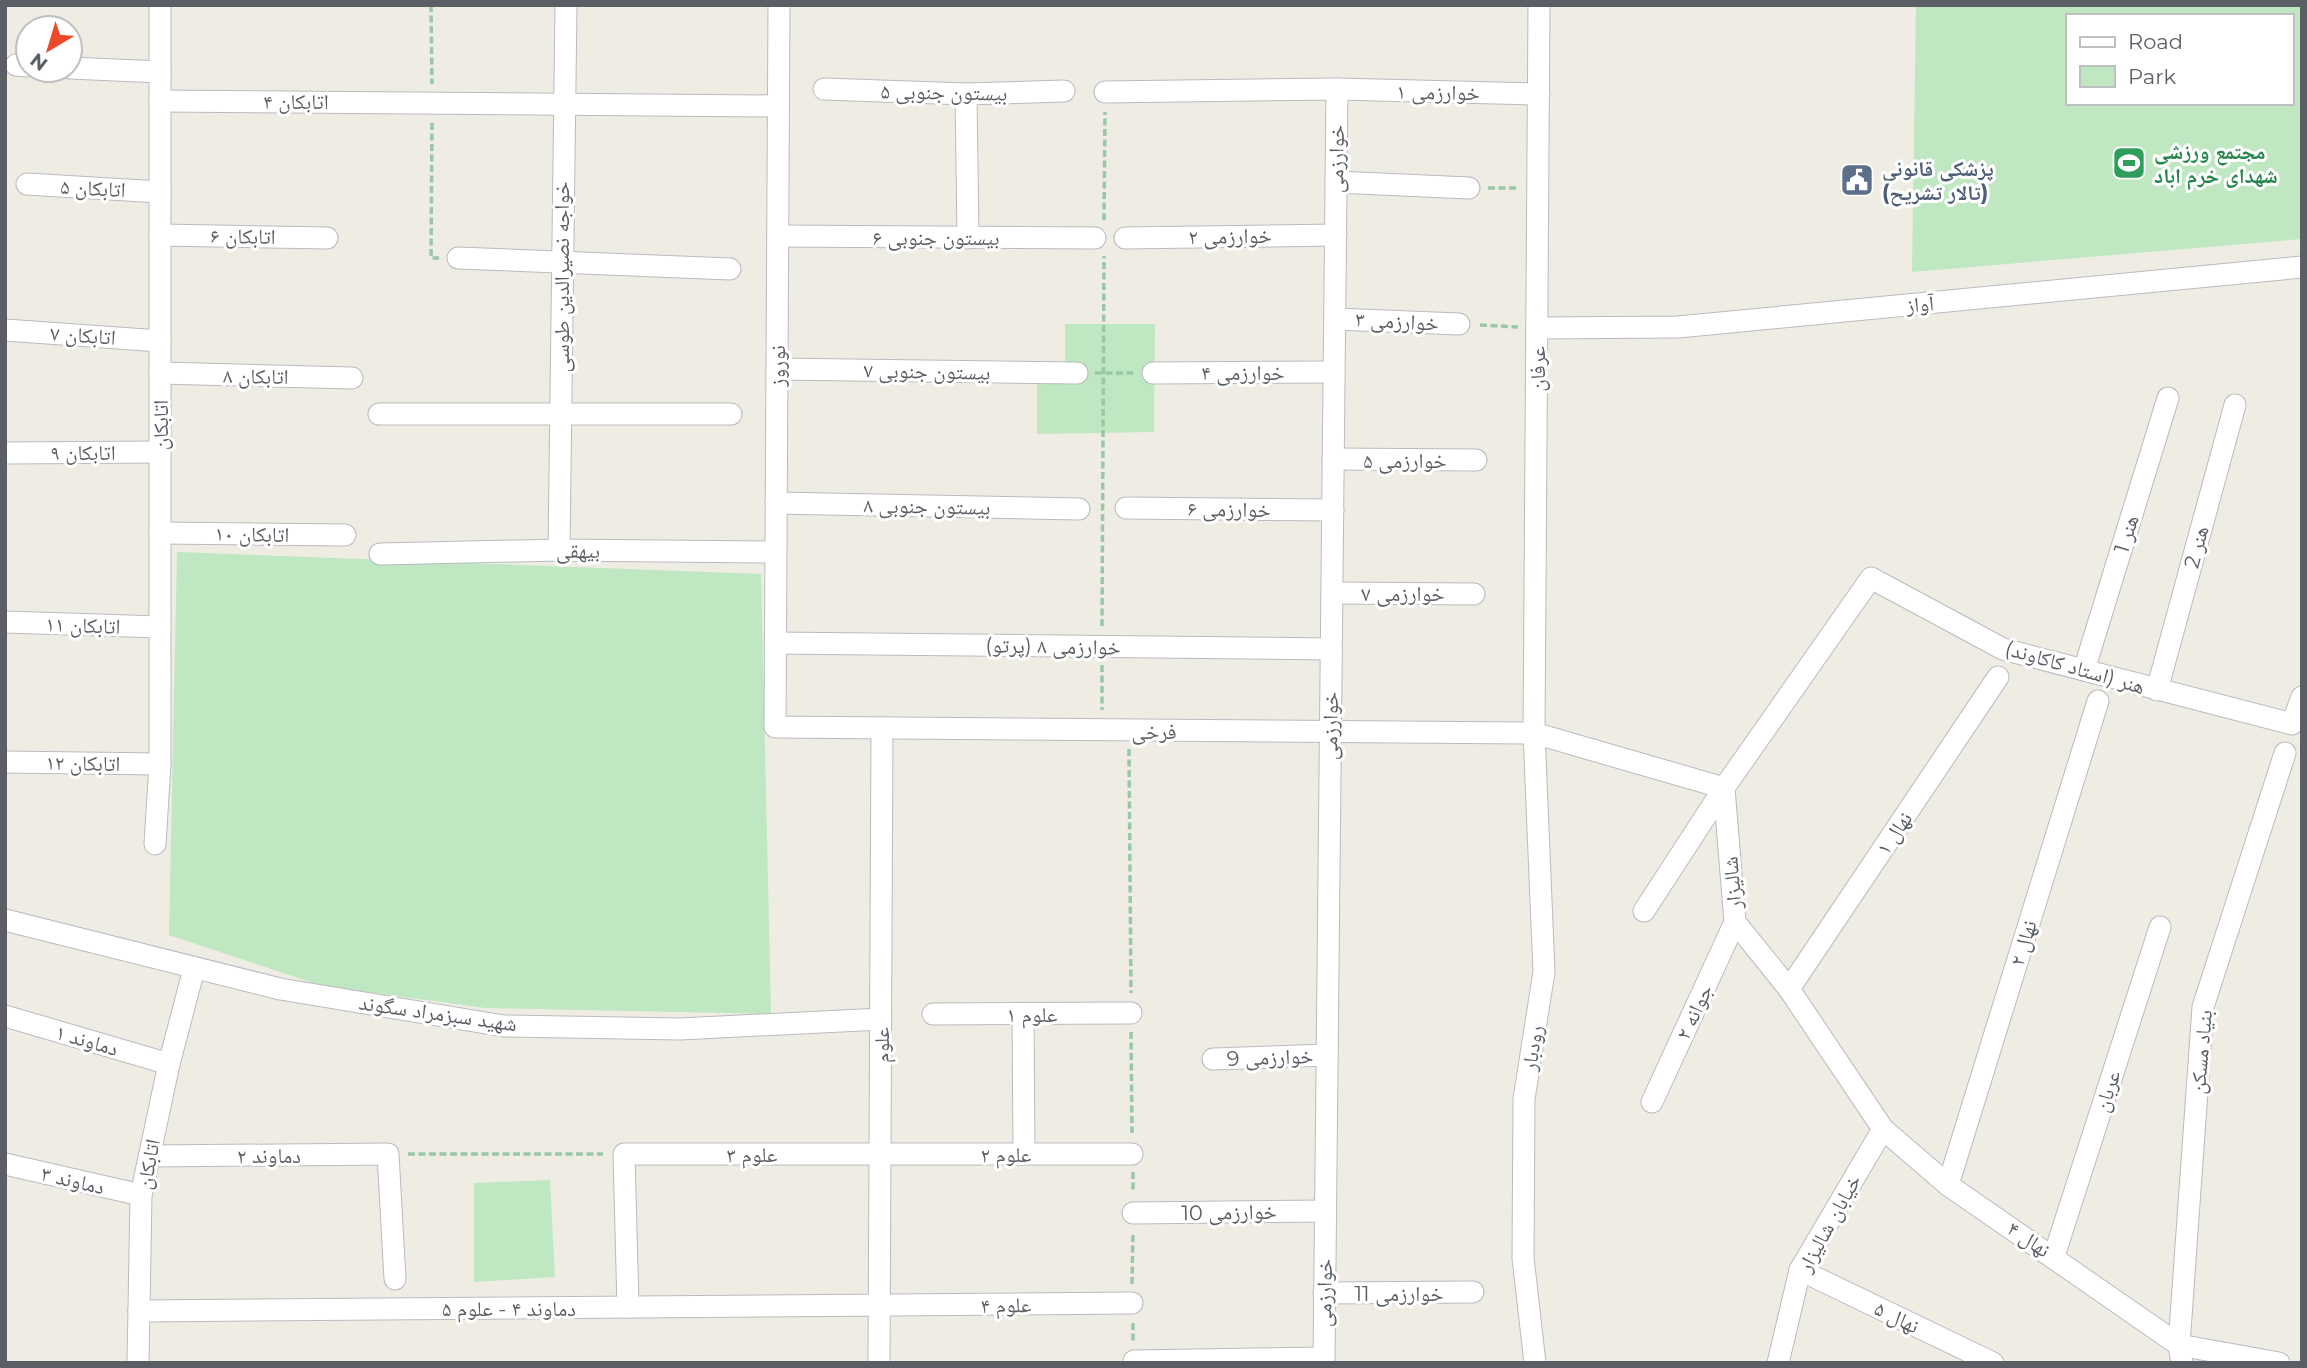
<svg xmlns="http://www.w3.org/2000/svg" width="2307" height="1368" viewBox="0 0 2307 1368" font-family="Montserrat,'Noto Naskh Arabic',sans-serif">
	<style>
		.green { fill: #bfe7c2; fill-rule: evenodd }
		.lines { fill: none; stroke-linecap: round; stroke-linejoin: round }
		.minor-casing { stroke: #b8bbc0; stroke-width: 23 }
		.path { stroke: #98c8a9; stroke-width: 3.5; stroke-dasharray: 7 3.5; stroke-linecap: butt }
		.minor { stroke: #fff; stroke-width: 21 }
		.labels { text-anchor: middle; dominant-baseline: central; stroke-width: 6; stroke-linejoin: round; paint-order: stroke }
		.street-label { font-size: 21px; fill: #5b5f65; stroke: #fff }
		.leisure-label { font-size: 21px; font-weight: bold; fill: #27864d; stroke: #fff; text-anchor: start }
		.service-label { font-size: 21px; font-weight: bold; fill: #4e5e75; stroke: #fff; text-anchor: start }
	</style>
	<rect width="100%" height="100%" fill="#efede3"/>
	<g class="green">
		<path d="M 1916,5 L 2302,5 L 2302,239 L 1912,272 ZM 2067,16 L 2291,16 L 2291,103 L 2067,103 Z"/>
		<polygon points="1065,324 1155,324 1154,432 1037,434 1037,364 1065,362"/>
		<polygon points="177,552 761,574 771,1014 485,1008 322,986 169,935"/>
		<polygon points="550,1180 555,1277 474,1282 474,1183"/>
	</g>
	<g class="lines">
		<defs>
			<g id="minor">
				<polyline points="779,5 775,727 1534,733 1724,788 1735,922 1789,989 1883,1129 1948,1185 2179,1345 2279,1363"/>
				<polyline points="16,65 28,66"/>
				<polyline points="70,68 160,72"/>
				<polyline points="824,89 966,94 1064,91"/>
				<polyline points="1105,92 1337,89 1539,94"/>
				<polyline points="966,94 968,238"/>
				<polyline points="160,101 778,106"/>
				<polyline points="1336,182 1469,188"/>
				<polyline points="27,184 160,192"/>
				<polyline points="160,235 327,238"/>
				<polyline points="778,236 1095,238"/>
				<polyline points="1125,238 1336,235"/>
				<polyline points="458,258 730,269"/>
				<polyline points="1335,319 1459,324"/>
				<polyline points="1537,328 1678,327 2302,267"/>
				<polyline points="5,330 160,341"/>
				<polyline points="777,369 1077,373"/>
				<polyline points="160,373 352,378"/>
				<polyline points="1153,373 1334,372"/>
				<polyline points="379,414 731,414"/>
				<polyline points="5,453 160,452"/>
				<polyline points="1333,459 1476,460"/>
				<polyline points="776,503 1079,509"/>
				<polyline points="1126,508 1333,510"/>
				<polyline points="160,533 345,535"/>
				<polyline points="559,550 566,5"/>
				<polyline points="380,554 559,550 775,552"/>
				<polyline points="1332,593 1474,594"/>
				<polyline points="5,622 160,627"/>
				<polyline points="775,643 1331,649"/>
				<polyline points="2084,670 2168,398"/>
				<polyline points="2157,690 2235,405"/>
				<polyline points="5,762 160,764"/>
				<polyline points="155,844 160,764 160,5"/>
				<polyline points="1644,911 1724,788 1871,578 2003,649 2292,724 2302,697"/>
				<polyline points="5,920 280,989 504,1026 680,1029 881,1019"/>
				<polyline points="1789,989 1998,677"/>
				<polyline points="933,1014 1131,1013"/>
				<polyline points="1023,1014 1024,1154"/>
				<polyline points="5,1016 169,1064"/>
				<polyline points="1213,1059 1327,1055"/>
				<polyline points="1652,1102 1735,922"/>
				<polyline points="150,1156 388,1154 395,1279"/>
				<polyline points="5,1164 141,1195"/>
				<polyline points="1948,1185 2098,701"/>
				<polyline points="1133,1213 1325,1211"/>
				<polyline points="2054,1256 2160,927"/>
				<polyline points="1800,1270 1993,1363"/>
				<polyline points="1324,1293 1473,1292"/>
				<polyline points="628,1307 624,1154 1132,1154"/>
				<polyline points="139,1311 1132,1303"/>
				<polyline points="1134,1361 1324,1358"/>
				<polyline points="138,1363 141,1195 169,1064 194,969"/>
				<polyline points="879,1363 882,728"/>
				<polyline points="1324,1363 1337,89"/>
				<polyline points="1535,1363 1523,1258 1524,1099 1544,972 1534,733 1539,5"/>
				<polyline points="1778,1363 1800,1270 1883,1129"/>
				<polyline points="2182,1363 2179,1345 2203,1007 2285,753"/>
			</g>
		</defs>
		<use href="#minor" class="minor-casing"/>
		<g class="path">
			<polyline points="431,5 432,84"/>
			<polyline points="432,123 431,258 439,258"/>
			<polyline points="1488,188 1518,188"/>
			<polyline points="1104,220 1105,112"/>
			<polyline points="1480,325 1518,327"/>
			<polyline points="1095,373 1133,373"/>
			<polyline points="1102,626 1104,256"/>
			<polyline points="1102,665 1102,710"/>
			<polyline points="1129,749 1131,993"/>
			<polyline points="1131,1032 1132,1133"/>
			<polyline points="408,1154 603,1154"/>
			<polyline points="1133,1172 1133,1193"/>
			<polyline points="1132,1284 1133,1232"/>
			<polyline points="1133,1323 1133,1343"/>
		</g>
		<use href="#minor" class="minor"/>
	</g>
	<defs>
		<symbol id="stadium-square" viewBox="-11 -11 22 22"><rect x="-9" y="-9" width="18" height="18" rx="4" fill="#2e9e5b" stroke="#fff"/><path d="M0-5a6.5 5 0 1 0 0 10a6.5 5 0 1 0 0-10ZM-3.5-1.8h7v3.6h-7Z" fill="#fff"/></symbol>
		<symbol id="civic-square" viewBox="-11 -11 22 22"><rect x="-9" y="-9" width="18" height="18" rx="4" fill="#5c6f8a" stroke="#fff"/><path d="M-.6-6.5H3V-4.5H.6V-3L4-1V1h2V6H-6V1h2V-1L-.6-3ZM-1.2 2.5V6h2.4V2.5Z" fill="#fff"/></symbol>
	</defs>
	<g fill-rule="evenodd">
		<use href="#stadium-square" x="2110" y="144" width="38" height="38"/>
		<use href="#civic-square" x="1838" y="161" width="38" height="38"/>
	</g>
	<g class="labels">
		<g class="street-label">
			<text transform="translate(944 92) rotate(1)">بیستون جنوبی ۵</text>
			<text transform="translate(1438 92) rotate(1)">خوارزمی ۱</text>
			<text x="296" y="101">اتابکان ۴</text>
			<text transform="translate(1336 159) rotate(-89)">خوارزمی</text>
			<text transform="translate(93 188) rotate(3)">اتابکان ۵</text>
			<text transform="translate(243 236) rotate(1)">اتابکان ۶</text>
			<text transform="translate(1230 236) rotate(-1)">خوارزمی ۲</text>
			<text x="936" y="237">بیستون جنوبی ۶</text>
			<text transform="translate(561 277) rotate(-90)">خواجه نصیرالدین طوسی</text>
			<text transform="translate(1920 304) rotate(-5)">آواز</text>
			<text transform="translate(1397 321) rotate(3)">خوارزمی ۳</text>
			<text transform="translate(83 335) rotate(4)">اتابکان ۷</text>
			<text transform="translate(777 366) rotate(-90)">نوروز</text>
			<text transform="translate(1537 369) rotate(-90)">عرفان</text>
			<text transform="translate(927 371) rotate(1)">بیستون جنوبی ۷</text>
			<text x="1243" y="372">خوارزمی ۴</text>
			<text transform="translate(256 376) rotate(1)">اتابکان ۸</text>
			<text transform="translate(160 425) rotate(-90)">اتابکان</text>
			<text x="83" y="452">اتابکان ۹</text>
			<text x="1405" y="460">خوارزمی ۵</text>
			<text transform="translate(927 506) rotate(1)">بیستون جنوبی ۸</text>
			<text transform="translate(1229 509) rotate(1)">خوارزمی ۶</text>
			<text transform="translate(252 534) rotate(1)">اتابکان ۱۰</text>
			<text transform="translate(2126 534) rotate(-73)">هنر 1</text>
			<text transform="translate(2196 547) rotate(-75)">هنر 2</text>
			<text x="578" y="550">بیهقی</text>
			<text x="1403" y="593">خوارزمی ۷</text>
			<text transform="translate(83 625) rotate(2)">اتابکان ۱۱</text>
			<text transform="translate(1053 646) rotate(1)">خوارزمی ۸ (پرتو)</text>
			<text transform="translate(2075 667) rotate(16)">هنر (استاد کاکاوند)</text>
			<text transform="translate(1330 726) rotate(-89)">خوارزمی</text>
			<text x="1154" y="731">فرخی</text>
			<text transform="translate(83 763) rotate(1)">اتابکان ۱۲</text>
			<text transform="translate(1894 833) rotate(-56)">نهال ۱</text>
			<text transform="translate(1732 883) rotate(-95)">شالیزار</text>
			<text transform="translate(2023 943) rotate(-73)">نهال ۲</text>
			<text transform="translate(1694 1012) rotate(-65)">جوانه ۲</text>
			<text transform="translate(438 1013) rotate(8)">شهید سبزمراد سگوند</text>
			<text x="1032" y="1014">علوم ۱</text>
			<text transform="translate(87 1040) rotate(16)">دماوند ۱</text>
			<text transform="translate(881 1045) rotate(-90)">علوم</text>
			<text transform="translate(1532 1048) rotate(-81)">رودبار</text>
			<text transform="translate(2201 1052) rotate(-85)">بنیاد مسکن</text>
			<text transform="translate(1270 1057) rotate(-2)">خوارزمی 9</text>
			<text transform="translate(2107 1091) rotate(-72)">عربان</text>
			<text x="752" y="1154">علوم ۳</text>
			<text x="1006" y="1154">علوم ۲</text>
			<text x="269" y="1155">دماوند ۲</text>
			<text transform="translate(148 1164) rotate(-79)">اتابکان</text>
			<text transform="translate(73 1180) rotate(13)">دماوند ۳</text>
			<text transform="translate(1229 1212) rotate(-1)">خوارزمی 10</text>
			<text transform="translate(1829 1223) rotate(-61)">خیابان شالیزار</text>
			<text transform="translate(2029 1239) rotate(34)">نهال ۴</text>
			<text transform="translate(1324 1293) rotate(-89)">خوارزمی</text>
			<text x="1399" y="1293">خوارزمی 11</text>
			<text transform="translate(1006 1305) rotate(-1)">علوم ۴</text>
			<text x="509" y="1308">دماوند ۴ - علوم ۵</text>
			<text transform="translate(1897 1317) rotate(26)">نهال ۵</text>
		</g>
		<g class="leisure-label">
			<text x="2154" y="151">مجتمع ورزشی<tspan x="2154" dy="24">شهدای خرم اباد</tspan></text>
		</g>
		<g class="service-label">
			<text x="1882" y="168">پزشکی قانونی<tspan x="1882" dy="24">(تالار تشریح)</tspan></text>
		</g>
	</g>
	<rect width="2307" height="1368" fill="none" stroke="#5b5f65" stroke-width="14"/>
	<rect x="2066" y="14" width="228" height="91" fill="#ffffff" stroke="#bdbfc1" stroke-width="2"/>
	<rect x="2080" y="37" width="35" height="10" fill="#ffffff" stroke="#bdbfc1" stroke-width="2"/>
	<text x="2128" y="49" font-size="21" fill="#5b5f65">Road</text>
	<rect x="2080" y="66" width="35" height="21" fill="#bfe7c2" stroke="#bdbfc1" stroke-width="2"/>
	<text x="2128" y="84" font-size="21" fill="#5b5f65">Park</text>
	<g transform="translate(49 49) rotate(218)"><circle r="33" fill="#ffffff" stroke="#bdbfc1" stroke-width="2"/>
	<path d="M0-5L12 26L0 18L-12 26Z" fill="#ee482a"/>
	<text y="-10" font-size="19" font-weight="bold" text-anchor="middle" fill="#5b5f65">N</text>
	</g>
</svg>
